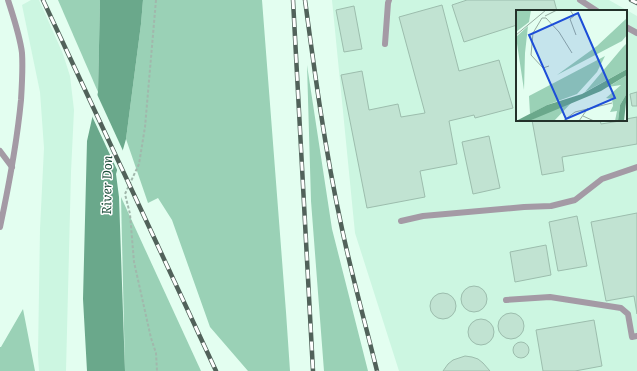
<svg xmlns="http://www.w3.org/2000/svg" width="637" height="371" viewBox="0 0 637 371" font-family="Literata,serif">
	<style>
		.built { fill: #ccf6e1; fill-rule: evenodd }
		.green { fill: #9ad1b6 }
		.water { fill: #6aa88b }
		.pier { fill: #e3fef0 }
		.building { fill: #c1e3d2; stroke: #9cbdad }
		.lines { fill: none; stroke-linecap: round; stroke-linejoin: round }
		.path { stroke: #a1b8ac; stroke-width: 2; stroke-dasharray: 3 2; stroke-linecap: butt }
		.service { stroke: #a49aa5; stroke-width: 6 }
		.rail-casing { stroke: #51625a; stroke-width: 4.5 }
		.rail { stroke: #fff; stroke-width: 3; stroke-dasharray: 9; stroke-linecap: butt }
		.labels { text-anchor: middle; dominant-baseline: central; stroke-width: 3; stroke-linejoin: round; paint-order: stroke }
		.water-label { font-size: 13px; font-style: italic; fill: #1c4d39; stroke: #fff }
		.inset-road { fill: none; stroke: #96aca1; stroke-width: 1 }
		.view { fill: #1d4ed8; fill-opacity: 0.15; stroke: #1d4ed8; stroke-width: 2 }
		.inset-edge { fill: none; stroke: #23312a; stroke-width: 2 }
	</style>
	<rect width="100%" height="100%" fill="#e3fef0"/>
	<g class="built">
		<polygon points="31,0 39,0 63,54 70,76 74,110 71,172 66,371 39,371 38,355 40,229 44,148 40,92 22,5"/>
		<path d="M 332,0 L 609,0 L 637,16 L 637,371 L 399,371 L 355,233 ZM 517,11 L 626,11 L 626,120 L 517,120 Z"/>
	</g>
	<g class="green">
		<polygon points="58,0 100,0 98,92"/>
		<polygon points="143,0 262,0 286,312 290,371 248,371 210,327 172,220 158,198 148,203 126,139 141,24"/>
		<polygon points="307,65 332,229 368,371 324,371 311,201"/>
		<polygon points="121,197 201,371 125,371"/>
		<polygon points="23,309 35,371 0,371 0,347 1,347"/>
	</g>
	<polygon class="water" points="100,0 143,0 141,24 126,139 116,174 119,197 125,371 87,371 83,299 87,141 98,92"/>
	<polygon class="pier" points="96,92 124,153 119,174 91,114"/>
	<g class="building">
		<polygon points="467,0 554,0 557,11 517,11 517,25 464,42 452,5"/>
		<polygon points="442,5 459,71 499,60 513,108 475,118 474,115 449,121 457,164 420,171 425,197 367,208 341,75 362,71 369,110 398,104 401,117 425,113 399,17"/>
		<polygon points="354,6 362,49 344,52 336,10"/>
		<polygon points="637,92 637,106 632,106 630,94"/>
		<polygon points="637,117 637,144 562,157 564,171 542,175 532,120 600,120 601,124 626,120 626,119"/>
		<polygon points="489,136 500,188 473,194 462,142"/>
		<polygon points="637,213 637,314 634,296 606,301 591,222"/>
		<polygon points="577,216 587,266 558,271 549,222"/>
		<polygon points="546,245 551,275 515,282 510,252"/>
		<circle cx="474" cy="299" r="13"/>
		<circle cx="443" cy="306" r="13"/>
		<circle cx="511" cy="326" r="13"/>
		<circle cx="481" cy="332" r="13"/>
		<polygon points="594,320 602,366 575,371 543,371 536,330"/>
		<circle cx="521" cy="350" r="8"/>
		<polygon points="465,356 472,357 478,359 483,363 490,371 443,371 448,364 453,360"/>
	</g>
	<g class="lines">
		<polyline class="path" points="156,0 145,127 139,164 125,194 130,214 134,262 151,338 156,353 157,371"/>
		<g class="service">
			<polyline points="580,0 597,11"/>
			<polyline points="626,27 637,33"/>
			<polyline points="385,44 388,3 389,0"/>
			<polyline points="0,151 12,167"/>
			<polyline points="401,221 423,216 524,207 551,206 575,200 602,179 637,167"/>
			<path d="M 0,227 C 9,185 17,142 21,100 C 22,84 23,69 22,53 C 20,36 13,16 8,0"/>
			<polyline points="506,300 550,297 621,308 628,314 632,337 637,336"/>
		</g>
		<defs>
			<g id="rail">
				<polyline points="43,0 144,216 216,371"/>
				<polyline points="293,0 313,371"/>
				<path d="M 305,0 C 315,75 325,150 341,224 C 351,273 365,322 377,371"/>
				<polyline points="631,0 637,3"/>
			</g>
		</defs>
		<use href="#rail" class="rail-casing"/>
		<use href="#rail" class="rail"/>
	</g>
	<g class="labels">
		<g class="water-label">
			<text transform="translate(106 185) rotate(-89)">River Don</text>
		</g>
	</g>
	<g transform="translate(516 10)">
		<rect width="111" height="111" fill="#e3fef0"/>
		<path d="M 0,0 L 15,0 L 13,12 L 0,22 ZM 111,8 L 111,25 L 106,31 L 41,65 L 81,36 ZM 12,16 L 9,43 L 8,80 L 0,27 ZM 111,33 L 111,59 L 69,82 L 107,37 ZM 89,46 L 81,62 L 61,84 L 31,95 L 14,104 L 13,86 ZM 111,65 L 111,83 L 104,95 L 102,111 L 99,111 L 101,101 L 94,102 L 97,96 L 96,89 L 90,88 L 105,75 L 92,77 ZM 57,91 L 38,111 L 13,111 L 32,101 Z" fill="#9ad1b6"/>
		<path d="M 111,59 L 111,65 L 85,81 L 13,111 L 0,111 L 31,95 L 66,84 ZM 111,83 L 108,111 L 102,111 L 104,95 Z" fill="#6aa88b"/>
		<path class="inset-road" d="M 54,0 L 58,6 L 54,9 L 60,25M 29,6 L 41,0M 0,25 L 30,0M 33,56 L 27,58 L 15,45 L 17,23 L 26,8 L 30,8 L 43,22 L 56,43M 67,106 L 78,111M 47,111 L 59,102 L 96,93M 63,111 L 72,98"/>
		<path class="view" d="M 62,3 L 99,88 L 50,109 L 13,25 Z"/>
		<rect width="111" height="111" class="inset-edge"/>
	</g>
</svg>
